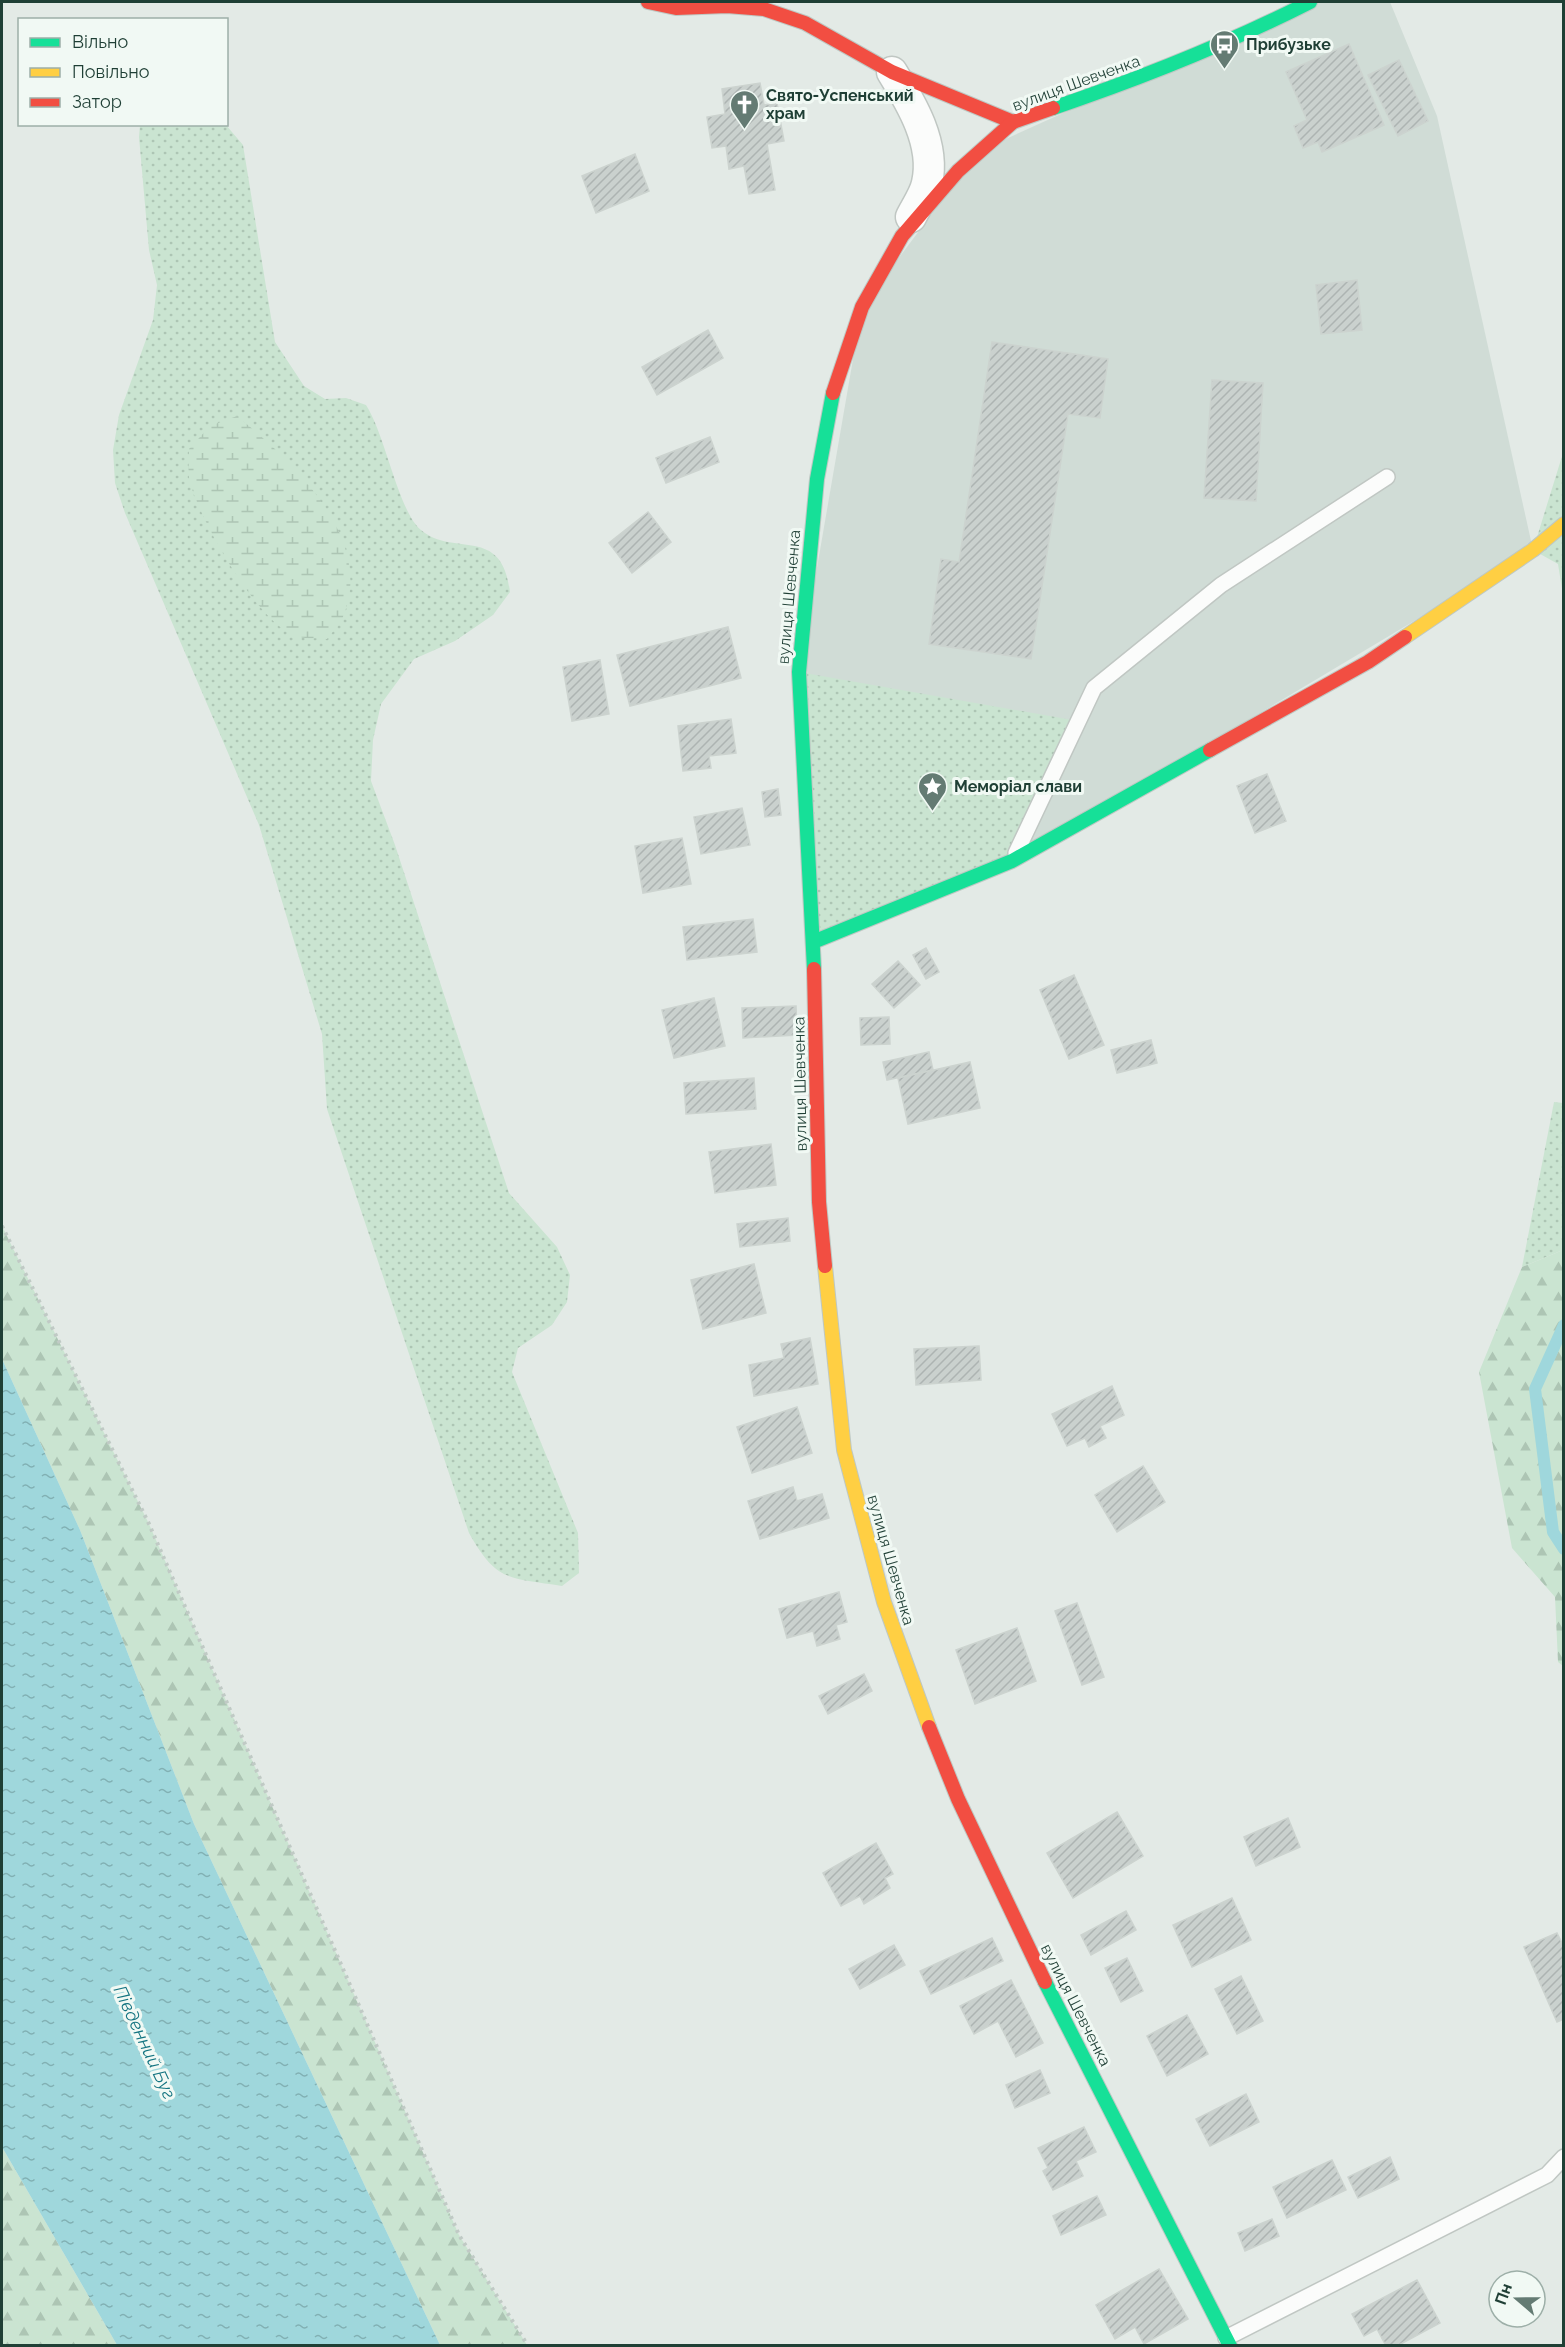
<svg xmlns="http://www.w3.org/2000/svg" width="1565" height="2347" viewBox="0 0 1565 2347" font-family="Raleway,sans-serif">
	<style>
		.built { fill: #d0dcd6 }
		.grass { fill: url(#grass-dots) }
		.forest { fill: url(#forest-firs) }
		.wetland { fill: url(#wetland-marsh) }
		.water { fill: url(#water-ripples) }
		.lines { fill: none; stroke-linecap: round; stroke-linejoin: round }
		.stream { stroke: #9fd7dc; stroke-width: 12 }
		.building { fill: url(#building-hatch); stroke: #ccd3cf; stroke-width: 1.5 }
		.lane-casing { stroke: #c0c7c3; stroke-width: 18 }
		.street-casing { stroke: #c0c7c3; stroke-width: 33 }
		.fast-casing { stroke: #bec8c3; stroke-width: 16 }
		.slow-casing { stroke: #bec8c3; stroke-width: 16 }
		.jam-casing { stroke: #bec8c3; stroke-width: 16 }
		.path { stroke: #c0cac5; stroke-width: 4; stroke-dasharray: 3 4.5; stroke-linecap: butt }
		.lane { stroke: #fbfcfb; stroke-width: 15 }
		.street { stroke: #fbfcfb; stroke-width: 30 }
		.fast { stroke: #16e098; stroke-width: 14 }
		.slow { stroke: #ffcf43; stroke-width: 14 }
		.jam { stroke: #f24e42; stroke-width: 14 }
		.labels { text-anchor: middle; dominant-baseline: central; stroke-width: 6; stroke-linejoin: round; paint-order: stroke }
		.poi-label { font-size: 16px; font-weight: bold; fill: #1f3f35; stroke: #f1f9f4; text-anchor: start }
		.street-label { font-size: 16px; fill: #1f3f35; stroke: #f1f9f4 }
		.water-label { font-size: 18px; font-style: italic; fill: #137481; stroke: #f1f9f4 }
	</style>
	<defs>
		<pattern id="grass-dots" width="8" height="8" patternUnits="userSpaceOnUse" patternTransform="scale(1.5)"><rect width="8" height="8" fill="#cae4d1"/><path d="M2 2h.1M6 6h.1" fill="none" stroke="#adc5b4" stroke-width="1.8" stroke-linecap="round"/></pattern>
		<pattern id="forest-firs" width="22" height="20" patternUnits="userSpaceOnUse" patternTransform="scale(1.5)"><rect width="22" height="20" fill="#cae4d1"/><path d="M5 1l3.5 6h-7zM16 11l3.5 6h-7z" fill="#adc5b4"/></pattern>
		<pattern id="wetland-marsh" width="20" height="14" patternUnits="userSpaceOnUse" patternTransform="scale(1.5)"><rect width="20" height="14" fill="#cae4d1"/><path d="M1 5h8M5 5V1M11 12h8M15 12V8" fill="none" stroke="#adc5b4"/></pattern>
		<pattern id="water-ripples" width="26" height="14" patternUnits="userSpaceOnUse" patternTransform="scale(1.5)"><rect width="26" height="14" fill="#9fd7dc"/><path d="M2 4q2-2 4 0t4 0M15 11q2-2 4 0t4 0" fill="none" stroke="#81b0b3"/></pattern>
		<pattern id="building-hatch" width="6" height="6" patternUnits="userSpaceOnUse" patternTransform="scale(1.5)"><rect width="6" height="6" fill="#cad1ce"/><path d="M-1 1l2-2M0 6l6-6M5 7l2-2" fill="none" stroke="#adb4b2"/></pattern>
	</defs>
	<rect width="100%" height="100%" fill="#e3eae6"/>
	<polygon class="built" points="1310,2 1390,2 1437,116 1533,550 1012,861 799,672 862,307 979,151"/>
	<g class="grass">
		<path d="M 140,125 L 226,125 L 243,145 L 275,342 L 304,386 L 325,399 L 346,398 L 366,405 C 386,436 398,511 421,530 C 454,558 502,524 510,592 L 493,615 L 455,641 L 414,659 L 381,704 L 373,740 L 371,781 L 395,845 L 509,1193 L 557,1247 L 570,1275 L 567,1302 L 552,1325 L 518,1348 L 512,1372 L 578,1533 L 579,1573 L 562,1586 C 509,1577 497,1583 469,1533 L 327,1109 L 322,1034 L 259,825 L 125,513 L 115,483 L 113,450 L 119,415 L 153,320 L 157,285 L 149,250 L 139,137 Z"/>
		<polygon points="1563,453 1563,595 1558,564 1533,550"/>
		<polygon points="799,672 1078,721 1012,861 813,942"/>
		<polygon points="1554,1102 1563,1103 1563,1250 1522,1267"/>
	</g>
	<g class="forest">
		<polygon points="2,1226 149,1524 459,2235 527,2345 440,2345 194,1824 80,1530 2,1359"/>
		<polygon points="1563,1250 1563,1666 1558,1662 1555,1597 1512,1548 1479,1372 1522,1267"/>
		<polygon points="2,2147 117,2345 2,2345"/>
	</g>
	<path class="wetland" d="M 237,416 C 291,460 376,538 343,617 C 340,625 332,632 327,639 C 318,638 307,639 299,637 C 260,628 202,523 191,486 C 187,475 189,460 189,449 L 210,426 Z"/>
	<polygon class="water" points="2,1359 80,1530 194,1824 440,2345 117,2345 2,2147"/>
	<g class="lines">
		<polyline class="stream" points="1564,1325 1535,1389 1553,1532 1564,1549"/>
	</g>
	<g class="building">
		<polygon points="1349,44 1384,125 1322,152 1318,142 1303,148 1294,126 1307,120 1286,72"/>
		<polygon points="1399,60 1428,121 1398,136 1368,75"/>
		<polygon points="760,83 764,105 777,103 784,141 767,144 775,190 749,194 744,166 729,169 726,146 712,148 707,117 725,114 722,89"/>
		<polygon points="635,154 649,191 596,213 582,176"/>
		<polygon points="1357,280 1362,330 1321,334 1316,285"/>
		<polygon points="708,330 723,358 657,395 642,367"/>
		<polygon points="992,342 1108,359 1100,418 1068,414 1031,659 929,644 941,559 959,562"/>
		<polygon points="1212,380 1263,383 1256,501 1204,498"/>
		<polygon points="710,437 719,462 666,483 656,458"/>
		<polygon points="648,512 671,542 632,573 609,543"/>
		<polygon points="728,627 741,678 630,706 617,655"/>
		<polygon points="600,660 609,714 572,721 563,667"/>
		<polygon points="731,719 736,753 709,756 711,768 683,771 678,726"/>
		<polygon points="1267,774 1286,821 1255,833 1237,786"/>
		<polygon points="778,789 781,815 765,817 762,792"/>
		<polygon points="742,808 750,845 701,854 694,817"/>
		<polygon points="682,838 691,884 643,893 635,846"/>
		<polygon points="753,919 757,952 687,960 683,927"/>
		<polygon points="926,948 939,972 926,979 913,955"/>
		<polygon points="898,961 920,985 894,1008 872,984"/>
		<polygon points="1074,975 1104,1045 1069,1059 1040,990"/>
		<polygon points="714,998 725,1046 674,1058 662,1010"/>
		<polygon points="796,1006 797,1035 743,1038 742,1008"/>
		<polygon points="889,1017 890,1044 861,1045 860,1018"/>
		<polygon points="1151,1040 1157,1063 1117,1073 1111,1050"/>
		<polygon points="929,1052 933,1070 887,1080 883,1062"/>
		<polygon points="970,1062 980,1108 908,1124 898,1078"/>
		<polygon points="754,1078 756,1109 686,1114 684,1083"/>
		<polygon points="771,1144 776,1185 715,1193 709,1152"/>
		<polygon points="788,1218 790,1241 740,1247 737,1224"/>
		<polygon points="754,1264 766,1313 703,1329 691,1280"/>
		<polygon points="810,1338 818,1384 754,1396 749,1365 784,1358 781,1344"/>
		<polygon points="979,1346 981,1380 916,1385 914,1349"/>
		<polygon points="1112,1386 1124,1415 1100,1426 1106,1438 1089,1447 1085,1438 1067,1446 1052,1414"/>
		<polygon points="797,1407 812,1453 752,1473 737,1427"/>
		<polygon points="1143,1466 1165,1502 1117,1532 1095,1495"/>
		<polygon points="793,1487 797,1501 822,1494 829,1518 760,1539 748,1501"/>
		<polygon points="839,1592 847,1622 836,1625 840,1639 817,1646 813,1631 787,1638 779,1609"/>
		<polygon points="1077,1603 1104,1677 1082,1685 1055,1611"/>
		<polygon points="1017,1628 1036,1681 975,1704 956,1650"/>
		<polygon points="864,1674 872,1691 828,1714 819,1696"/>
		<polygon points="1117,1812 1143,1856 1073,1898 1047,1853"/>
		<polygon points="1288,1818 1300,1847 1256,1866 1244,1837"/>
		<polygon points="876,1843 893,1874 885,1878 890,1888 864,1904 860,1896 841,1906 823,1873"/>
		<polygon points="1232,1898 1251,1940 1192,1967 1173,1925"/>
		<polygon points="1126,1911 1136,1930 1091,1955 1081,1935"/>
		<polygon points="1557,1933 1564,1947 1564,2019 1557,2022 1524,1947"/>
		<polygon points="992,1938 1003,1961 931,1994 920,1971"/>
		<polygon points="894,1945 905,1965 860,1989 849,1969"/>
		<polygon points="1127,1958 1143,1991 1121,2002 1105,1968"/>
		<polygon points="1241,1976 1263,2021 1237,2034 1215,1989"/>
		<polygon points="1011,1980 1043,2043 1016,2057 998,2021 974,2034 960,2006"/>
		<polygon points="1187,2015 1208,2054 1167,2076 1147,2036"/>
		<polygon points="1040,2070 1050,2093 1015,2108 1006,2085"/>
		<polygon points="1246,2094 1259,2122 1210,2146 1196,2119"/>
		<polygon points="1084,2127 1096,2152 1076,2161 1083,2176 1053,2190 1043,2171 1048,2168 1038,2148"/>
		<polygon points="1390,2157 1399,2179 1358,2198 1348,2177"/>
		<polygon points="1332,2160 1346,2190 1287,2218 1273,2187"/>
		<polygon points="1097,2196 1106,2215 1061,2235 1053,2216"/>
		<polygon points="1272,2219 1279,2236 1245,2251 1238,2233"/>
		<polygon points="1159,2269 1188,2319 1144,2344 1135,2327 1115,2339 1096,2305"/>
		<polygon points="1417,2280 1440,2323 1397,2346 1386,2346 1377,2329 1364,2336 1352,2314"/>
	</g>
	<g class="lines">
		<defs>
			<g id="lane">
				<polyline points="1016,853 1094,688 1221,585 1387,477"/>
				<polyline points="1226,2338 1547,2175 1564,2157"/>
			</g>
			<path id="street" d="M 892,72 C 911,103 936,144 927,183 C 925,194 916,207 911,217"/>
			<g id="fast">
				<path d="M 1053,108 C 1142,78 1227,44 1310,2"/>
				<polyline points="813,942 1012,861 1210,750"/>
				<polyline points="814,969 799,672 817,479 833,393"/>
				<polyline points="1045,1982 1230,2346"/>
			</g>
			<g id="slow">
				<polyline points="1405,637 1533,550 1564,524"/>
				<polyline points="825,1266 844,1450 884,1602 929,1727"/>
			</g>
			<g id="jam">
				<polyline points="648,2 676,8 727,6 764,9 805,23 892,72 1013,122"/>
				<polyline points="833,393 862,307 902,236 958,171 1013,122 1053,108"/>
				<polyline points="1210,750 1368,662 1405,637"/>
				<polyline points="814,969 819,1202 825,1266"/>
				<polyline points="929,1727 958,1799 1045,1982"/>
			</g>
		</defs>
		<use href="#lane" class="lane-casing"/>
		<use href="#street" class="street-casing"/>
		<use href="#fast" class="fast-casing"/>
		<use href="#slow" class="slow-casing"/>
		<use href="#jam" class="jam-casing"/>
		<polyline class="path" points="2,1226 149,1524 459,2235 528,2346"/>
		<use href="#lane" class="lane"/>
		<use href="#street" class="street"/>
		<use href="#fast" class="fast"/>
		<use href="#slow" class="slow"/>
		<use href="#jam" class="jam"/>
	</g>
	<defs>
		<symbol id="bus-pin" viewBox="-11 -11 22 30"><path d="M0 17L-7.5 6A9.5 9.5 0 1 1 7.5 6Z" fill="#647b73" stroke="#f1f9f4"/><path d="M-5-6H5V4H4V6H2V4H-2V6H-4V4H-5ZM-3.5-4V0h7V-4ZM-3.5 1.2v1.5H-2V1.2ZM2 1.2v1.5H3.5V1.2Z" fill="#fff"/></symbol>
		<symbol id="church-pin" viewBox="-11 -11 22 30"><path d="M0 17L-7.5 6A9.5 9.5 0 1 1 7.5 6Z" fill="#647b73" stroke="#f1f9f4"/><path d="M-1.2-6h2.4v3.5h3.3v2.4h-3.3V6h-2.4V-.1h-3.3v-2.4h3.3Z" fill="#fff"/></symbol>
		<symbol id="sight-pin" viewBox="-11 -11 22 30"><path d="M0 17L-7.5 6A9.5 9.5 0 1 1 7.5 6Z" fill="#647b73" stroke="#f1f9f4"/><path d="M0-6L1.8-2.2L6-1.7L2.9 1.2L3.7 5.4L0 3.3L-3.7 5.4L-2.9 1.2L-6-1.7L-1.8-2.2Z" fill="#fff"/></symbol>
	</defs>
	<g fill-rule="evenodd">
		<use href="#bus-pin" x="1208" y="28" width="33" height="45"/>
		<use href="#church-pin" x="728" y="88" width="33" height="45"/>
		<use href="#sight-pin" x="916" y="770" width="33" height="45"/>
	</g>
	<g class="labels">
		<g class="poi-label">
			<text x="1246" y="44">Прибузьке</text>
			<text x="766" y="95">Свято-Успенський<tspan x="766" dy="18">храм</tspan></text>
			<text x="954" y="786">Меморіал слави</text>
		</g>
		<g class="street-label">
			<text transform="translate(1076 83) rotate(-20)">вулиця Шевченка</text>
			<text transform="translate(789 597) rotate(-85)">вулиця Шевченка</text>
			<text transform="translate(800 1084) rotate(-91)">вулиця Шевченка</text>
			<text transform="translate(891 1560) rotate(74)">вулиця Шевченка</text>
			<text transform="translate(1076 2005) rotate(63)">вулиця Шевченка</text>
		</g>
		<g class="water-label">
			<text transform="translate(145 2042) rotate(65)">Південний Буг</text>
		</g>
	</g>
	<rect width="1565" height="2347" fill="none" stroke="#1f3f35" stroke-width="6"/>
	<rect x="18" y="18" width="210" height="108" fill="#f1f9f4" stroke="#9dafa8" stroke-width="1.5"/>
	<rect x="30" y="38" width="30" height="9" fill="#16e098" stroke="#9dafa8" stroke-width="1.5"/>
	<text x="72" y="48" font-size="18" fill="#1f3f35">Вільно</text>
	<rect x="30" y="68" width="30" height="9" fill="#ffcf43" stroke="#9dafa8" stroke-width="1.5"/>
	<text x="72" y="78" font-size="18" fill="#1f3f35">Повільно</text>
	<rect x="30" y="98" width="30" height="9" fill="#f24e42" stroke="#9dafa8" stroke-width="1.5"/>
	<text x="72" y="108" font-size="18" fill="#1f3f35">Затор</text>
	<g transform="translate(1517 2299) rotate(290)"><circle r="28" fill="#f1f9f4" stroke="#9dafa8" stroke-width="1.5"/>
	<path d="M0-4.5L10 22L0 15L-10 22Z" fill="#647b73"/>
	<text y="-9" font-size="16" font-weight="bold" text-anchor="middle" fill="#1f3f35">Пн</text>
	</g>
</svg>
